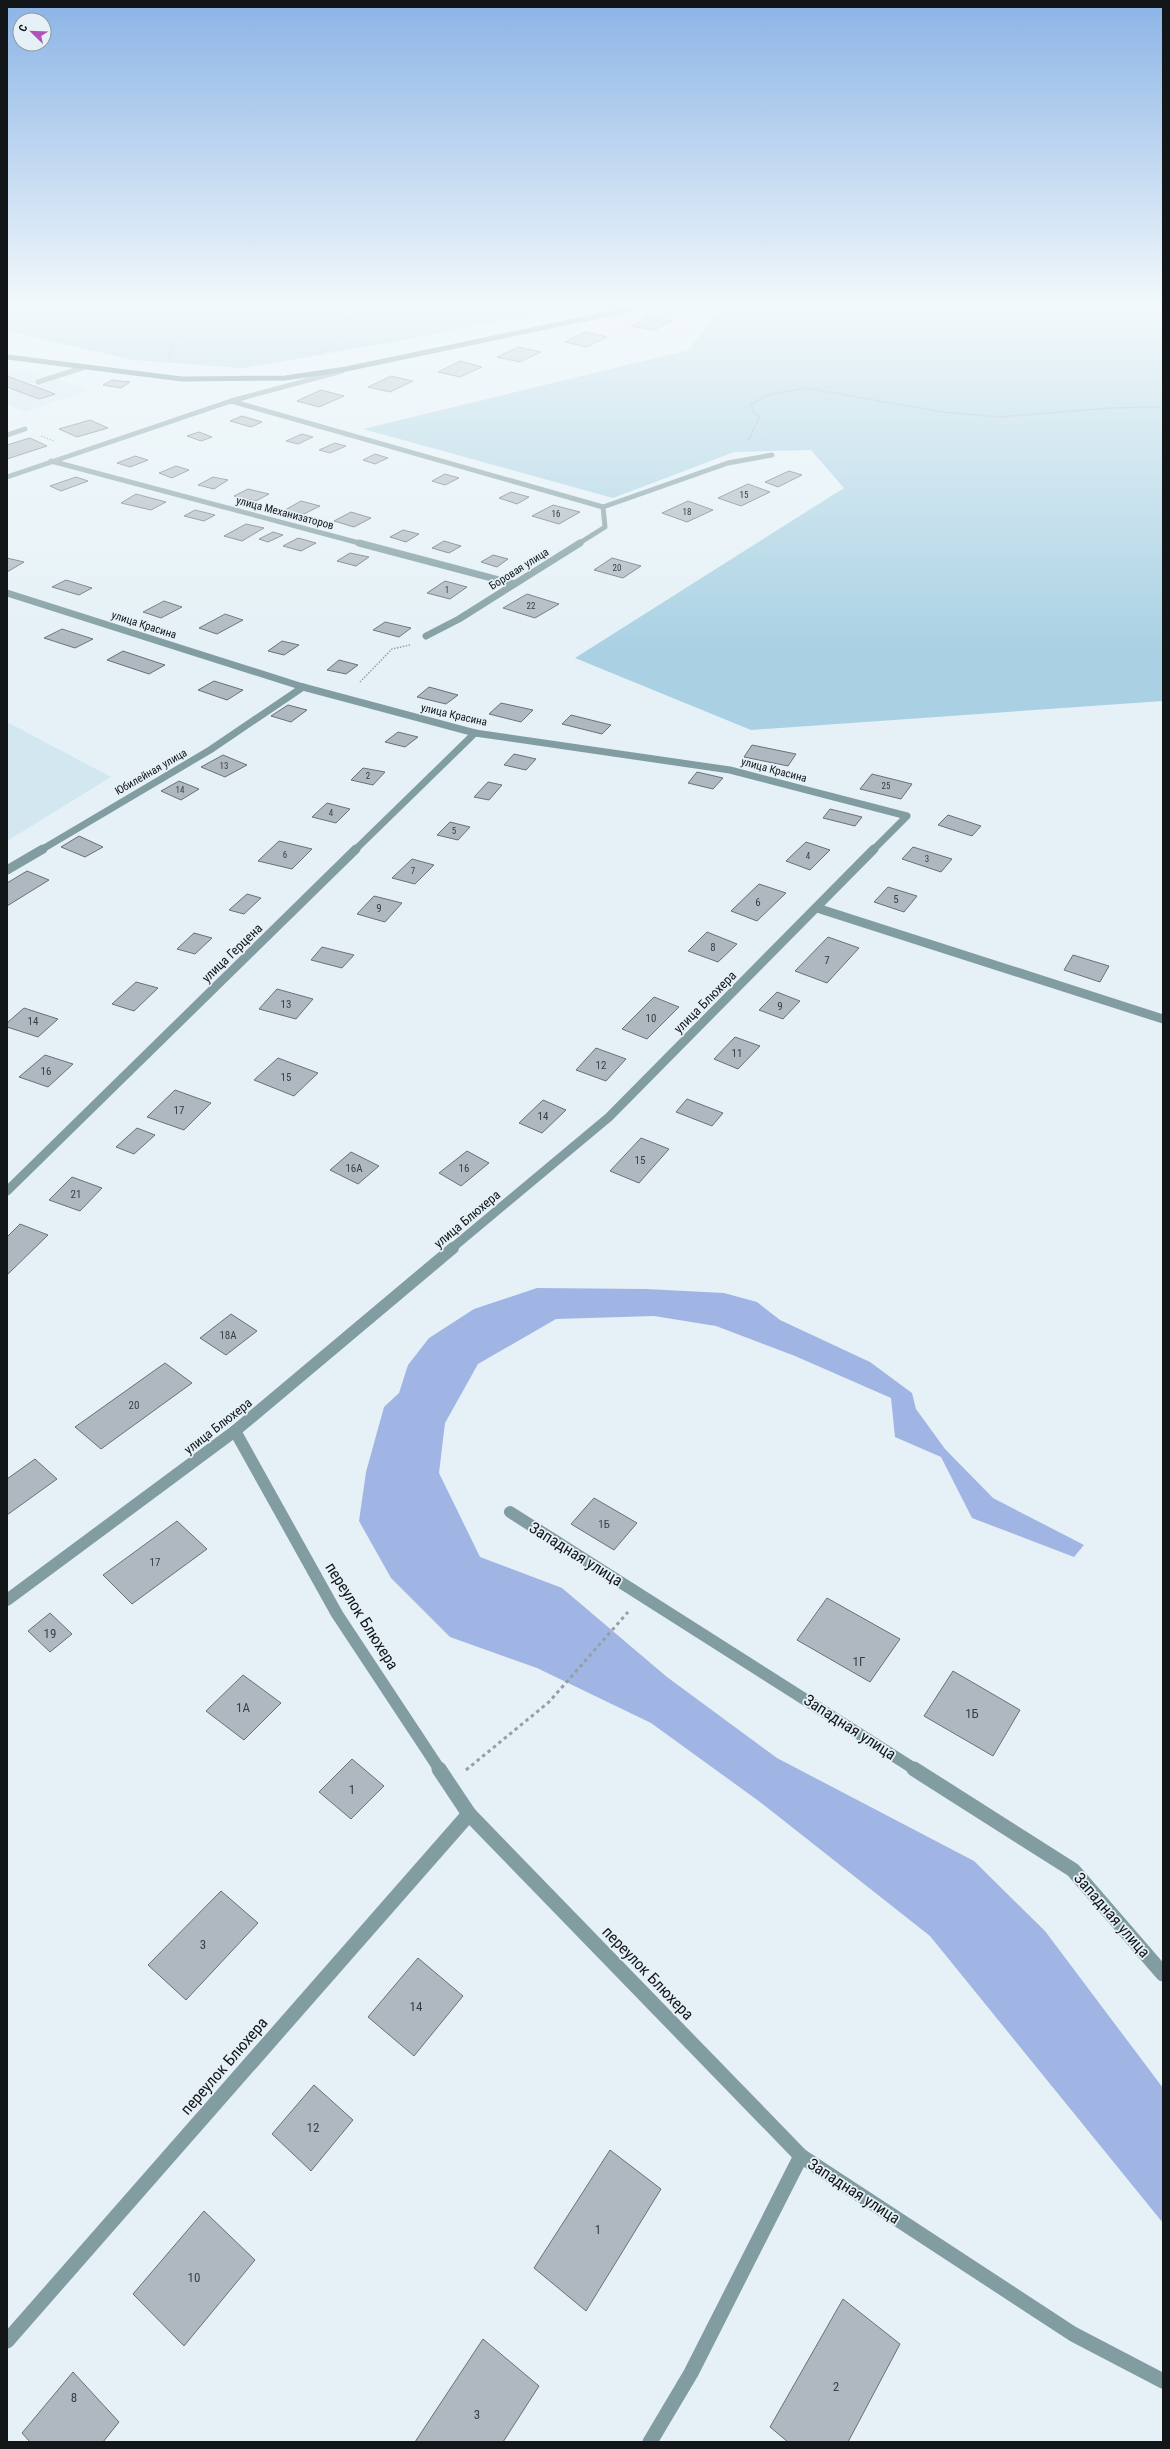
<svg xmlns="http://www.w3.org/2000/svg" width="1170" height="2449" viewBox="0 0 1170 2449" font-family="'Roboto Condensed',sans-serif">
	<style>
		.built { fill: #d3e7f0 }
		.green { fill: #a9d1e3 }
		.water { fill: #a1b5e4 }
		.building { fill: #afb8c0; stroke: #697178 }
		.lines { fill: none; stroke-linecap: round; stroke-linejoin: round }
		.path-far1 { stroke: #969fa4; stroke-width: 1.5; stroke-dasharray: 1.5 1.5; stroke-linecap: butt }
		.path { stroke: #969fa4; stroke-width: 3; stroke-dasharray: 3.5 3.5; stroke-linecap: butt }
		.service-far3 { stroke: #819da1; stroke-width: 5 }
		.service-far2 { stroke: #819da1; stroke-width: 9 }
		.service-far1 { stroke: #819da1; stroke-width: 12 }
		.service { stroke: #819da1; stroke-width: 15 }
		.minor-far4 { stroke: #819da1; stroke-width: 5 }
		.minor-far3 { stroke: #819da1; stroke-width: 7 }
		.minor-far2 { stroke: #819da1; stroke-width: 9 }
		.minor-far1 { stroke: #819da1; stroke-width: 12 }
		.minor { stroke: #819da1; stroke-width: 15 }
		.secondary { stroke: #4b757c; stroke-width: 5 }
		.labels { text-anchor: middle; dominant-baseline: central; stroke-width: 3.5; stroke-linejoin: round; paint-order: stroke }
		.far-number-label { font-size: 9px; fill: #393e42 }
		.far-street-label { font-size: 11px; fill: #121618; stroke: #e5f1f7 }
		.number-label { font-size: 11px; fill: #393e42 }
		.street-label { font-size: 13px; fill: #121618; stroke: #e5f1f7 }
		.near-number-label { font-size: 13px; fill: #393e42 }
		.near-street-label { font-size: 16px; fill: #121618; stroke: #e5f1f7 }
	</style>
	<rect width="100%" height="100%" fill="#e5f1f7"/>
	<g class="built">
		<polygon points="24,368 90,390 24,412 7,405 7,373"/>
		<polygon points="7,722 111,777 7,841"/>
	</g>
	<g class="green">
		<polygon points="7,309 557,309 400,341 242,368 133,360 7,331"/>
		<polygon points="718,309 1163,309 1163,701 751,730 575,658 844,488 811,450 734,452 613,498 363,429 689,350"/>
	</g>
	<polygon class="water" points="537,1288 646,1289 724,1293 757,1302 780,1320 870,1362 912,1393 916,1409 945,1449 993,1498 1084,1545 1074,1557 972,1518 941,1457 895,1437 891,1398 795,1356 716,1326 654,1316 556,1319 478,1364 445,1423 439,1473 480,1557 562,1588 667,1677 777,1758 974,1861 1045,1931 1163,2088 1163,2223 930,1936 760,1802 651,1723 537,1668 450,1637 391,1578 359,1521 366,1472 384,1407 399,1393 408,1365 429,1338 474,1309"/>
	<g class="building">
		<polygon points="650,316 672,321 654,330 631,326"/>
		<polygon points="585,332 607,337 587,347 565,342"/>
		<polygon points="518,347 541,352 520,362 497,357"/>
		<polygon points="460,361 482,367 460,377 438,372"/>
		<polygon points="7,376 55,394 39,399 7,387"/>
		<polygon points="391,376 413,381 390,392 368,387"/>
		<polygon points="112,380 130,382 121,388 103,385"/>
		<polygon points="321,390 344,396 319,407 297,401"/>
		<polygon points="242,416 262,422 251,427 230,421"/>
		<polygon points="90,420 108,428 77,437 59,429"/>
		<polygon points="199,432 212,437 201,441 187,436"/>
		<polygon points="302,434 313,437 298,444 286,441"/>
		<polygon points="30,438 47,446 7,459 7,445"/>
		<polygon points="335,443 346,446 330,453 319,450"/>
		<polygon points="375,454 388,458 375,464 363,460"/>
		<polygon points="135,456 148,460 130,467 117,463"/>
		<polygon points="176,466 189,470 172,478 159,473"/>
		<polygon points="789,471 802,475 778,487 765,482"/>
		<polygon points="445,474 459,478 445,485 432,481"/>
		<polygon points="76,477 88,481 61,491 50,486"/>
		<polygon points="213,477 228,480 214,489 198,485"/>
		<polygon points="748,484 770,492 741,506 718,498"/>
		<polygon points="248,489 269,494 256,501 234,496"/>
		<polygon points="511,492 529,497 517,504 499,498"/>
		<polygon points="136,494 166,502 151,510 121,503"/>
		<polygon points="301,501 320,506 304,514 285,510"/>
		<polygon points="688,501 713,510 687,522 662,513"/>
		<polygon points="553,505 580,512 559,524 532,516"/>
		<polygon points="195,510 215,515 204,521 184,516"/>
		<polygon points="351,512 371,518 354,527 334,521"/>
		<polygon points="246,524 264,528 242,541 224,536"/>
		<polygon points="403,530 419,534 406,542 390,537"/>
		<polygon points="273,532 283,535 268,542 259,539"/>
		<polygon points="298,538 316,543 301,551 283,546"/>
		<polygon points="444,541 461,546 449,553 432,548"/>
		<polygon points="350,553 369,557 356,566 337,561"/>
		<polygon points="493,555 508,559 497,567 481,562"/>
		<polygon points="7,558 24,562 7,572"/>
		<polygon points="612,558 641,566 623,578 594,570"/>
		<polygon points="66,580 92,588 79,595 52,587"/>
		<polygon points="445,581 467,587 450,599 427,593"/>
		<polygon points="527,594 559,604 535,618 503,608"/>
		<polygon points="164,601 182,607 161,618 143,612"/>
		<polygon points="225,614 243,620 217,634 199,628"/>
		<polygon points="385,622 411,628 399,637 373,630"/>
		<polygon points="62,629 93,639 75,648 44,638"/>
		<polygon points="282,641 299,645 284,655 268,651"/>
		<polygon points="123,651 165,665 149,674 107,660"/>
		<polygon points="339,660 358,665 346,674 327,670"/>
		<polygon points="214,681 243,690 227,700 198,690"/>
		<polygon points="429,687 458,695 446,704 417,697"/>
		<polygon points="501,703 533,710 521,722 489,714"/>
		<polygon points="288,705 307,710 291,722 271,716"/>
		<polygon points="571,715 611,725 602,734 562,724"/>
		<polygon points="398,732 418,737 405,747 385,742"/>
		<polygon points="752,745 796,754 788,766 744,757"/>
		<polygon points="514,754 536,759 526,770 504,765"/>
		<polygon points="223,755 247,765 225,777 201,767"/>
		<polygon points="363,768 385,772 373,785 351,780"/>
		<polygon points="697,772 723,778 713,789 688,783"/>
		<polygon points="872,774 912,784 901,799 860,789"/>
		<polygon points="179,781 199,789 181,800 161,791"/>
		<polygon points="488,782 502,785 489,800 474,797"/>
		<polygon points="327,803 350,809 336,823 312,817"/>
		<polygon points="830,809 862,817 855,826 823,818"/>
		<polygon points="948,815 981,826 972,836 938,825"/>
		<polygon points="450,822 470,827 458,840 437,835"/>
		<polygon points="79,836 103,847 85,857 61,847"/>
		<polygon points="279,841 312,849 292,869 258,861"/>
		<polygon points="806,842 830,850 810,870 786,861"/>
		<polygon points="913,847 952,859 941,872 902,859"/>
		<polygon points="412,859 434,865 415,884 392,878"/>
		<polygon points="27,871 49,880 7,906 7,883"/>
		<polygon points="759,884 786,893 757,921 731,911"/>
		<polygon points="888,887 917,896 904,912 874,902"/>
		<polygon points="247,894 261,898 244,914 229,910"/>
		<polygon points="374,896 402,903 385,922 357,914"/>
		<polygon points="707,932 737,944 718,962 688,951"/>
		<polygon points="194,933 212,938 195,954 177,949"/>
		<polygon points="828,937 859,948 827,983 795,971"/>
		<polygon points="322,947 354,955 342,968 311,960"/>
		<polygon points="1073,955 1109,966 1100,982 1064,970"/>
		<polygon points="136,982 158,988 134,1011 112,1004"/>
		<polygon points="277,989 313,999 296,1019 259,1009"/>
		<polygon points="777,992 800,1001 783,1019 759,1010"/>
		<polygon points="654,997 679,1007 647,1039 622,1029"/>
		<polygon points="24,1008 58,1019 38,1037 7,1027 7,1023"/>
		<polygon points="735,1037 760,1046 738,1069 714,1059"/>
		<polygon points="596,1048 626,1059 606,1081 576,1070"/>
		<polygon points="45,1055 73,1064 48,1087 19,1077"/>
		<polygon points="278,1058 318,1073 294,1096 254,1080"/>
		<polygon points="175,1090 211,1103 184,1130 147,1117"/>
		<polygon points="687,1099 723,1113 712,1126 676,1112"/>
		<polygon points="543,1100 566,1110 542,1133 519,1123"/>
		<polygon points="137,1128 155,1135 134,1154 116,1147"/>
		<polygon points="641,1138 669,1149 639,1183 610,1171"/>
		<polygon points="467,1151 489,1163 461,1186 439,1173"/>
		<polygon points="351,1152 379,1166 358,1184 330,1170"/>
		<polygon points="72,1177 102,1188 80,1211 49,1200"/>
		<polygon points="20,1224 48,1235 7,1275 7,1237"/>
		<polygon points="231,1314 257,1331 226,1355 200,1338"/>
		<polygon points="165,1363 192,1383 101,1449 75,1427"/>
		<polygon points="35,1459 57,1479 7,1515 7,1479"/>
		<polygon points="594,1498 637,1523 614,1550 571,1524"/>
		<polygon points="177,1521 207,1549 132,1604 103,1575"/>
		<polygon points="827,1598 900,1639 870,1682 797,1640"/>
		<polygon points="50,1613 72,1634 50,1652 28,1631"/>
		<polygon points="953,1671 1020,1710 993,1756 924,1716"/>
		<polygon points="243,1675 281,1703 244,1740 206,1711"/>
		<polygon points="352,1759 384,1786 351,1819 319,1792"/>
		<polygon points="221,1891 258,1923 186,2000 148,1965"/>
		<polygon points="418,1958 463,1996 414,2056 368,2017"/>
		<polygon points="314,2085 353,2120 311,2171 272,2134"/>
		<polygon points="610,2150 661,2189 586,2311 534,2268"/>
		<polygon points="204,2211 255,2260 184,2346 133,2294"/>
		<polygon points="843,2299 900,2344 848,2442 788,2442 770,2427"/>
		<polygon points="483,2339 539,2386 503,2442 415,2442"/>
		<polygon points="73,2372 119,2422 103,2442 30,2442 22,2433"/>
	</g>
	<g class="lines">
		<g class="path-far1">
			<polyline points="322,354 346,329 355,309"/>
			<polyline points="168,359 180,330 169,309"/>
			<polyline points="41,436 54,441"/>
			<polyline points="748,440 760,417 755,414 751,404 769,395 806,388 942,412 1000,417 1110,408 1163,407"/>
			<polyline points="360,682 392,649 410,645"/>
		</g>
		<polyline class="path" points="466,1770 549,1702 628,1612"/>
		<g class="service-far3">
			<polyline points="38,382 82,368"/>
			<polyline points="7,435 25,429"/>
		</g>
		<polyline class="service-far2" points="817,908 1163,1019"/>
		<polyline class="service-far1" points="510,1512 916,1770"/>
		<polyline class="service" points="914,1769 1073,1870 1163,1974"/>
		<g class="minor-far4">
			<polyline points="231,401 603,507"/>
			<polyline points="51,461 363,544"/>
			<polyline points="7,477 231,401 342,371"/>
			<polyline points="578,544 605,527 603,507 728,463 772,455"/>
		</g>
		<g class="minor-far3">
			<polyline points="359,543 514,584"/>
			<polyline points="7,593 303,687 475,733 730,770 907,816 873,850"/>
			<polyline points="426,636 459,619 580,543"/>
			<polyline points="41,850 210,750 303,687"/>
			<polyline points="355,850 475,733"/>
		</g>
		<g class="minor-far2">
			<polyline points="7,870 43,849"/>
			<polyline points="7,1191 356,849"/>
			<polyline points="451,1249 609,1117 874,849"/>
		</g>
		<g class="minor-far1">
			<polyline points="235,1431 337,1614 440,1770"/>
			<polyline points="7,1600 235,1431 453,1248"/>
		</g>
		<g class="minor">
			<polyline points="439,1769 469,1814 801,2156 1073,2334 1163,2381"/>
			<polyline points="7,2341 469,1814"/>
			<polyline points="650,2442 691,2373 801,2156"/>
		</g>
		<polyline class="secondary" points="7,357 182,379 285,378 346,369 632,309"/>
	</g>
	<linearGradient id="sky" x2="0" y2="1"><stop stop-color="#8bb4e6"/><stop offset="0.47" stop-color="#f3f9fb"/><stop offset="1" stop-color="#f3f9fb" stop-opacity="0"/></linearGradient>
	<rect width="1170" height="651" fill="url(#sky)"/>
	<g class="labels">
		<g class="far-number-label">
			<text x="744" y="495">15</text>
			<text x="687" y="512">18</text>
			<text x="556" y="514">16</text>
			<text x="617" y="568">20</text>
			<text x="447" y="590">1</text>
			<text x="531" y="606">22</text>
			<text x="224" y="766">13</text>
			<text x="368" y="776">2</text>
			<text x="886" y="786">25</text>
			<text x="180" y="790">14</text>
			<text x="331" y="813">4</text>
			<text x="454" y="831">5</text>
			<text x="285" y="855">6</text>
			<text x="808" y="856">4</text>
			<text x="927" y="859">3</text>
			<text x="413" y="871">7</text>
		</g>
		<g class="far-street-label">
			<text transform="translate(285 513) rotate(15)">улица Механизаторов</text>
			<text transform="translate(519 569) rotate(-32)">Боровая улица</text>
			<text transform="translate(144 625) rotate(18)">улица Красина</text>
			<text transform="translate(454 715) rotate(13)">улица Красина</text>
			<text transform="translate(774 770) rotate(15)">улица Красина</text>
			<text transform="translate(151 772) rotate(-30)">Юбилейная улица</text>
		</g>
		<g class="number-label">
			<text x="896" y="899">5</text>
			<text x="758" y="902">6</text>
			<text x="379" y="908">9</text>
			<text x="713" y="947">8</text>
			<text x="827" y="960">7</text>
			<text x="286" y="1004">13</text>
			<text x="780" y="1006">9</text>
			<text x="651" y="1018">10</text>
			<text x="33" y="1021">14</text>
			<text x="737" y="1053">11</text>
			<text x="601" y="1065">12</text>
			<text x="46" y="1071">16</text>
			<text x="286" y="1077">15</text>
			<text x="179" y="1110">17</text>
			<text x="543" y="1116">14</text>
			<text x="640" y="1160">15</text>
			<text x="354" y="1168">16А</text>
			<text x="464" y="1168">16</text>
			<text x="76" y="1194">21</text>
			<text x="228" y="1335">18А</text>
			<text x="134" y="1405">20</text>
			<text x="604" y="1524">1Б</text>
			<text x="155" y="1562">17</text>
		</g>
		<g class="street-label">
			<text transform="translate(232 953) rotate(-44)">улица Герцена</text>
			<text transform="translate(705 1002) rotate(-45)">улица Блюхера</text>
			<text transform="translate(467 1219) rotate(-40)">улица Блюхера</text>
			<text transform="translate(218 1426) rotate(-38)">улица Блюхера</text>
		</g>
		<g class="near-number-label">
			<text x="50" y="1633">19</text>
			<text x="859" y="1661">1Г</text>
			<text x="243" y="1707">1А</text>
			<text x="972" y="1713">1Б</text>
			<text x="352" y="1789">1</text>
			<text x="203" y="1944">3</text>
			<text x="416" y="2006">14</text>
			<text x="313" y="2127">12</text>
			<text x="598" y="2229">1</text>
			<text x="194" y="2277">10</text>
			<text x="836" y="2386">2</text>
			<text x="74" y="2397">8</text>
			<text x="477" y="2414">3</text>
		</g>
		<g class="near-street-label">
			<text transform="translate(576 1554) rotate(32)">Западная улица</text>
			<text transform="translate(362 1616) rotate(58)">переулок Блюхера</text>
			<text transform="translate(850 1727) rotate(33)">Западная улица</text>
			<text transform="translate(1112 1915) rotate(49)">Западная улица</text>
			<text transform="translate(648 1973) rotate(46)">переулок Блюхера</text>
			<text transform="translate(224 2066) rotate(-49)">переулок Блюхера</text>
			<text transform="translate(854 2191) rotate(33)">Западная улица</text>
		</g>
	</g>
	<rect width="1170" height="2449" fill="none" stroke="#121618" stroke-width="16"/>
	<g transform="translate(32 32) rotate(293)"><circle r="19" fill="#e5f1f7" stroke="#91999e"/>
	<path d="M0-3L7 15L0 10L-7 15Z" fill="#b251b9"/>
	<text y="-6" font-size="11" font-weight="bold" text-anchor="middle" fill="#121618">С</text>
	</g>
</svg>
